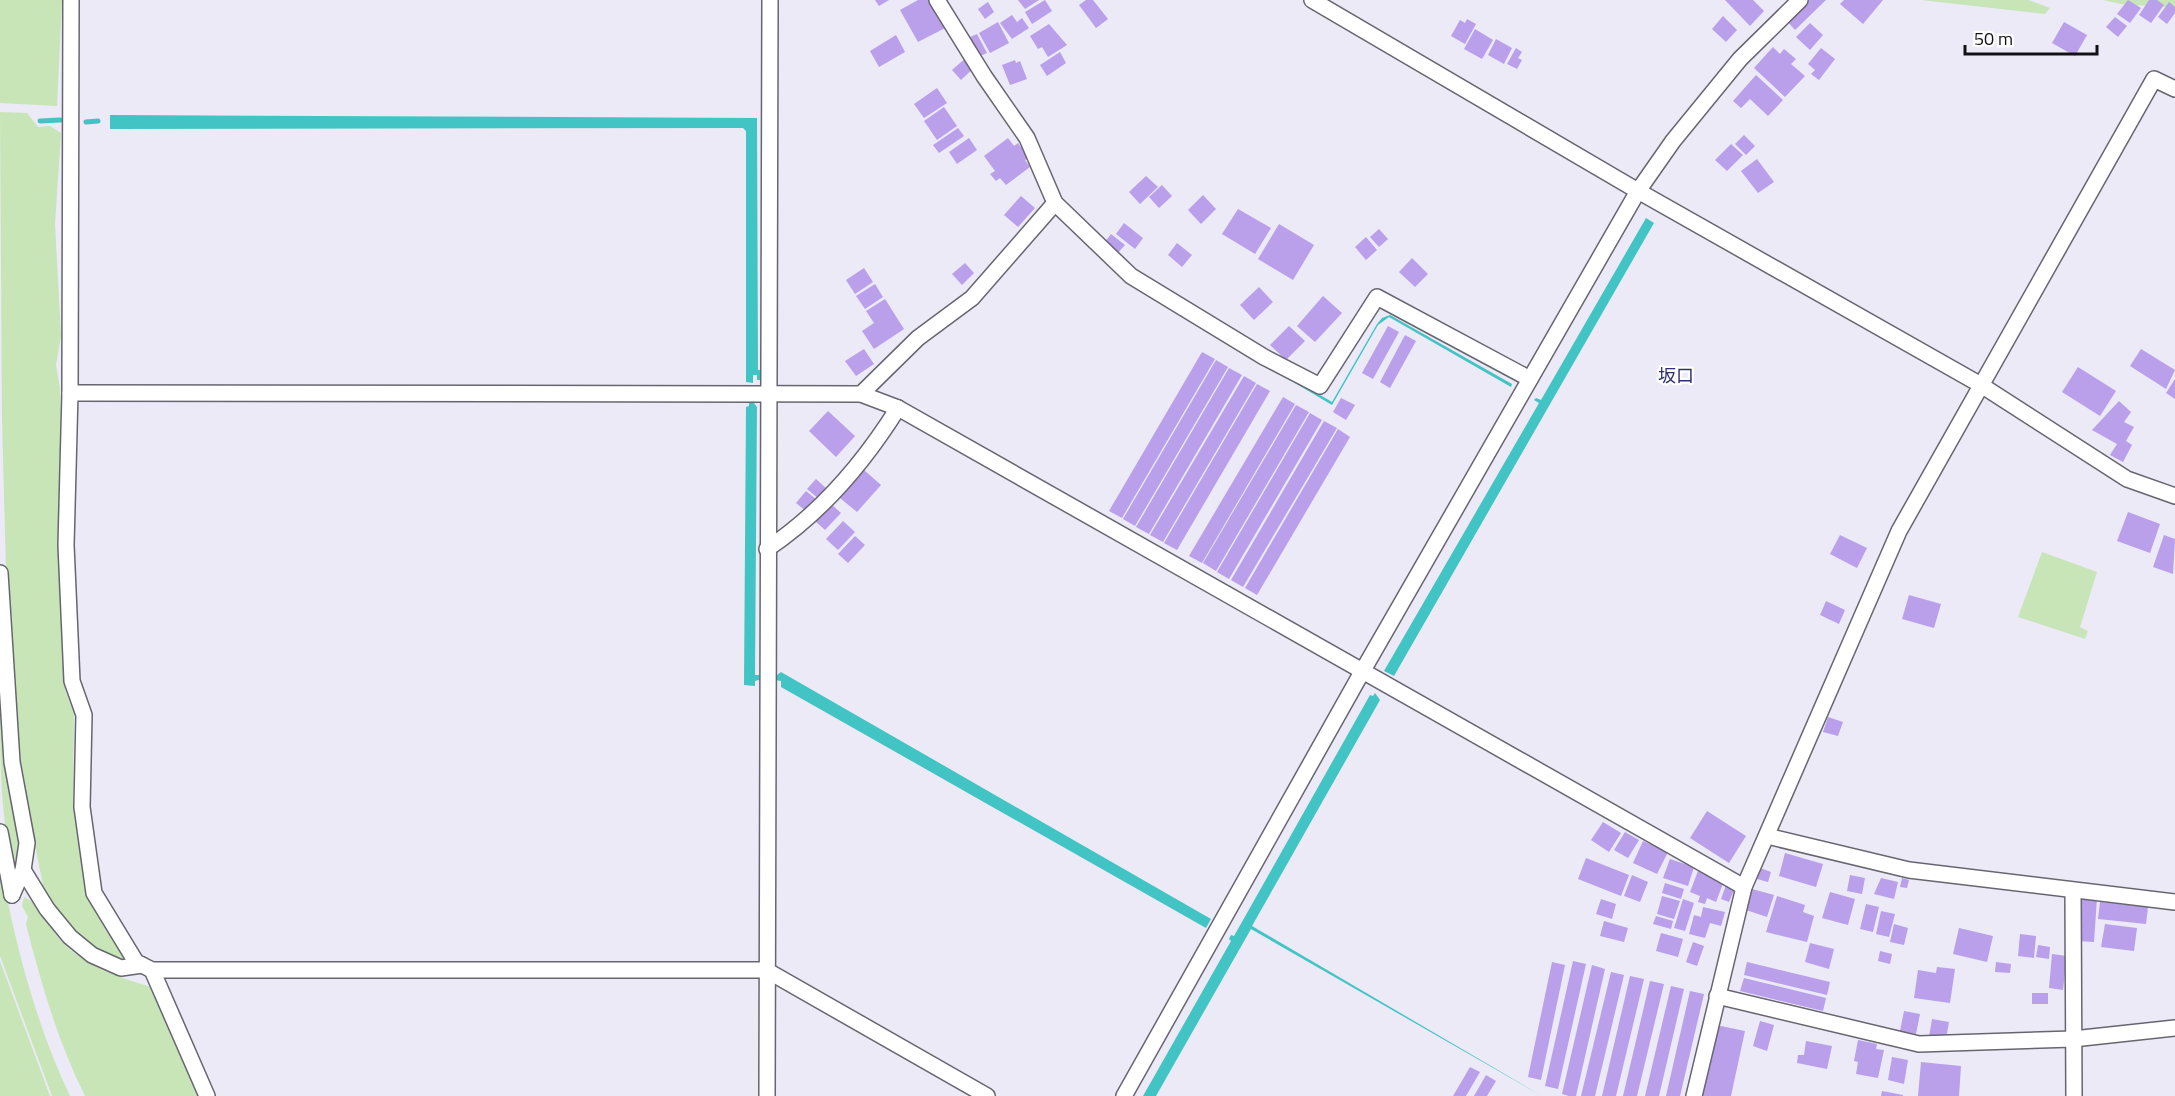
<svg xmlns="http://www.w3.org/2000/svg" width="2175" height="1096" viewBox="0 0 2175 1096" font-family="'Titillium Web','Noto Sans JP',sans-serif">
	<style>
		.green { fill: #c8e5b8 }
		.water { fill: #43c4c4 }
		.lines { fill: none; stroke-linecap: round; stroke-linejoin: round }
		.stream { stroke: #43c4c4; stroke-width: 5 }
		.building { fill: #ba9feb }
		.minor-casing { stroke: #676670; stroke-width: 18 }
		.minor { stroke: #fff; stroke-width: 15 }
		.labels { text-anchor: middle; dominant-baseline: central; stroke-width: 4.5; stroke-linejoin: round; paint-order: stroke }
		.neighbourhood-label { font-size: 18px; fill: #2d306a; stroke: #fff }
	</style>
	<rect width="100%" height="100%" fill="#ebeaf6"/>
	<g class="green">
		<polygon points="0,0 62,0 57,106 0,103"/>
		<polygon points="1921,0 2029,0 2050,8 2045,14"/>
		<polygon points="2103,0 2175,0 2175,8 2121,4"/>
		<polygon points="0,112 27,113 38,127 50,126 61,133 55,224 61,336 56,365 60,388 65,690 74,713 73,802 86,895 122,954 123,959 117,961 83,941 45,895 20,771 9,686 2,419"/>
		<polygon points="2042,552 2097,572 2080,627 2088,631 2085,639 2018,617"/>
		<path d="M 0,709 L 7,773 L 19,836 L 20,852 L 16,859 L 13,858 C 0,825 0,749 0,709 Z"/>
		<path d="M 0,863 C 15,942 35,1023 70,1096 L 52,1096 L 0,956 Z"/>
		<path d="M 24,897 C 44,906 50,932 66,946 C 90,968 121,978 151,987 L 199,1096 L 85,1096 C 58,1042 41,983 26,924 L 28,917 L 22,906 Z"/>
		<polygon points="0,961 50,1096 0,1096"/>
	</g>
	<g class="water">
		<polygon points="110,115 757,118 758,370 761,370 761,380 757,380 757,375 753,375 753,383 746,382 746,131 743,128 110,129"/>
		<polygon points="1058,214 1143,290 1332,402 1377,324 1382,318 1390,315 1512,384 1511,387 1389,317 1378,325 1332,405 1142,292 1056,216"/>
		<polygon points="1646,218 1654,223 1394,676 1384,671 1539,403 1534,400 1536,398 1541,400"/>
		<polygon points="749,403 754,403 757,407 755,675 759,675 759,680 755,681 755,686 744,685 746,407 749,406"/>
		<polygon points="774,670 777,670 777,675 781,672 1211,919 1206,928 781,687 781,681 775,680"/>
		<polygon points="1375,693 1380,700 1252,926 1542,1096 1251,929 1156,1096 1143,1096 1231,941 1229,939 1231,935 1234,936 1370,695 1373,696"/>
	</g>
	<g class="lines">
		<g class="stream">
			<polyline points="40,121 60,120"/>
			<polyline points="86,122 98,121"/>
		</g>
	</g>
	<g class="building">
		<polygon points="875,0 889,0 879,6"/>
		<polygon points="918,0 929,0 945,28 918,42 900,10"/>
		<polygon points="1018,0 1039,0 1025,9"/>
		<polygon points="1045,0 1052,11 1032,24 1025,12"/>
		<polygon points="1086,0 1093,0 1108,19 1096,28 1079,5"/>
		<polygon points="1725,0 1753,0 1764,11 1750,26"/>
		<polygon points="1809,0 1826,0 1795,30 1787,21"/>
		<polygon points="1844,0 1883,0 1863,24 1840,4"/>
		<polygon points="2128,0 2141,8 2130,23 2117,14"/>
		<polygon points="2149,0 2157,0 2164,5 2151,23 2139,15"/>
		<polygon points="988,2 994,12 985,19 978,9"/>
		<polygon points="2169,2 2175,7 2175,13 2167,24 2158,17"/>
		<polygon points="1012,15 1017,22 1022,18 1029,28 1012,39 1000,23"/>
		<polygon points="1723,16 1737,30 1726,42 1712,29"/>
		<polygon points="2115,17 2127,26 2118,37 2106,27"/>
		<polygon points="1467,19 1476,24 1465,44 1451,36 1460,20 1465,23"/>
		<polygon points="998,22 1009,43 990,53 979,33"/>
		<polygon points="2064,22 2087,35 2075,56 2052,43"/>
		<polygon points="1810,23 1823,35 1810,50 1796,37"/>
		<polygon points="1049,24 1067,45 1048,57 1042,47 1038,49 1030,36"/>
		<polygon points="1475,29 1493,40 1482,59 1464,49"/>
		<polygon points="977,34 987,53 980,56 970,37"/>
		<polygon points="896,35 905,52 879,67 870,51"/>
		<polygon points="1496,39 1512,48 1504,64 1488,55"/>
		<polygon points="1773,47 1780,54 1784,49 1796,59 1791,64 1805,76 1785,97 1754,68"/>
		<polygon points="1516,48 1522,52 1518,58 1522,60 1517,69 1507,64"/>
		<polygon points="1821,48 1835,59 1819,80 1811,74 1815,70 1808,64"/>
		<polygon points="1060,52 1066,63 1047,76 1040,65"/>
		<polygon points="967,57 975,67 961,80 952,70"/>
		<polygon points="1015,60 1016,63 1020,61 1027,79 1010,85 1002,65"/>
		<polygon points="1756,75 1783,100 1768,116 1750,99 1741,108 1733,101"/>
		<polygon points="937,88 947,103 924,118 914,104"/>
		<polygon points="944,107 957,126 937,140 924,121"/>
		<polygon points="958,128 964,136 939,153 933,145"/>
		<polygon points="1744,135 1755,146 1746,155 1735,144"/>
		<polygon points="969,138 977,150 957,164 949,152"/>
		<polygon points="1008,138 1014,146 1018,143 1029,158 1025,160 1030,167 1006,185 1000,178 996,181 990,174 995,171 984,156"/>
		<polygon points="1731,144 1743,155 1727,171 1715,160"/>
		<polygon points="1757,159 1774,182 1758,193 1741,171"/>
		<polygon points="1146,176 1158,187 1140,204 1129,192"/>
		<polygon points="1162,185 1172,196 1159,208 1149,197"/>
		<polygon points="1203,195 1216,209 1201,224 1188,210"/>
		<polygon points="1021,196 1035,208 1018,227 1004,215"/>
		<polygon points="1238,209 1271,228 1255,254 1222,234"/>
		<polygon points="1124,223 1143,238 1135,249 1116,234"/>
		<polygon points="1279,224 1314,245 1293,280 1258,259"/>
		<polygon points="1379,229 1388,239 1379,247 1370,237"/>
		<polygon points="1111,234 1125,245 1117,254 1104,243"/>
		<polygon points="1366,237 1377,250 1366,260 1355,247"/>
		<polygon points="1177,243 1192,255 1182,267 1168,255"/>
		<polygon points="1412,258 1428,274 1415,287 1399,272"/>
		<polygon points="965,263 974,273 962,285 952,274"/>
		<polygon points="864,268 873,282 855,294 846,280"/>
		<polygon points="875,284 883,297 865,309 856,296"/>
		<polygon points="1259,287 1273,302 1254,320 1240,305"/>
		<polygon points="1323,296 1342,313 1315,342 1297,326"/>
		<polygon points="885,299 904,329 874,349 862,331 874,323 866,311"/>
		<polygon points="1289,326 1305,341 1286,360 1270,345"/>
		<polygon points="1388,326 1399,332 1373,379 1362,373"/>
		<polygon points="1405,335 1416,341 1390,388 1380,382"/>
		<polygon points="864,349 874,364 856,376 845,361"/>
		<polygon points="2141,349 2175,370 2166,389 2130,366"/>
		<polygon points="1202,352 1215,359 1122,518 1109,511"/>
		<polygon points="1216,360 1228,367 1135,526 1123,519"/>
		<polygon points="2078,367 2116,391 2100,416 2062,392"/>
		<polygon points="1229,368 1242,375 1149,534 1136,527"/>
		<polygon points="1244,376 1256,383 1163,542 1150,535"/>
		<polygon points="2175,379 2175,399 2166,393"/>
		<polygon points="1257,384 1270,391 1177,550 1164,543"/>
		<polygon points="1283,397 1295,404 1202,563 1189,556"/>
		<polygon points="1341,398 1355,405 1346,420 1333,412"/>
		<polygon points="2119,401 2131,412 2124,422 2134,427 2126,441 2132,445 2123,462 2110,455 2117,444 2092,430"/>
		<polygon points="1296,405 1309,412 1216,571 1203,563"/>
		<polygon points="828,411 855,436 836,457 809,431"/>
		<polygon points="1310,413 1322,420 1229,579 1217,572"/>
		<polygon points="1324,421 1337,428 1243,587 1231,580"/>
		<polygon points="1338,429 1350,437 1257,595 1245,588"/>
		<polygon points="864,470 881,485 857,512 840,498"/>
		<polygon points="816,479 827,489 819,499 807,489"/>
		<polygon points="806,491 817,500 807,512 796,503"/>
		<polygon points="830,503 841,513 825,530 814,520"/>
		<polygon points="2128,512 2160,524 2150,553 2117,541"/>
		<polygon points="843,521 855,532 838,550 826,539"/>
		<polygon points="1840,535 1867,548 1857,568 1830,554"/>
		<polygon points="2164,535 2175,539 2173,574 2153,567"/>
		<polygon points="855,536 865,545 848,563 838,554"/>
		<polygon points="1909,595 1941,604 1934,628 1902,619"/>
		<polygon points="1826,601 1845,610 1839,624 1820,615"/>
		<polygon points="1828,717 1843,722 1838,736 1823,732"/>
		<polygon points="1707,811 1746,836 1729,863 1690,838"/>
		<polygon points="1603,822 1621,833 1609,852 1591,840"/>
		<polygon points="1625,832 1639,840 1628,858 1614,850"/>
		<polygon points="1643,841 1668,852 1657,874 1633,863"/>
		<polygon points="1785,853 1823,864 1816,887 1779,876"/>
		<polygon points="1586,858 1629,875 1621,896 1578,879"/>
		<polygon points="1670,859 1694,867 1688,886 1663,878"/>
		<polygon points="1760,868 1771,872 1768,882 1757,879"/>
		<polygon points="1698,871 1724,881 1716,902 1707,898 1705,904 1698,902 1700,896 1690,892"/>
		<polygon points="1632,875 1648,882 1640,902 1624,896"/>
		<polygon points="1850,875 1865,878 1862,894 1847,891"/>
		<polygon points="1881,878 1898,882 1894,899 1874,894"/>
		<polygon points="1902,878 1909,880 1907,888 1900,887"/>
		<polygon points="1665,883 1684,889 1681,899 1662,893"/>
		<polygon points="1726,885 1735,888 1729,902 1721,899"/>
		<polygon points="1752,889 1774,895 1767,917 1746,910"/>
		<polygon points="1830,892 1855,899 1848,925 1822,918"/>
		<polygon points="1662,896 1680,901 1674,919 1657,914"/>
		<polygon points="1777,896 1805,905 1803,912 1814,916 1807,942 1766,932"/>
		<polygon points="2080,897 2097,898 2094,942 2076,941"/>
		<polygon points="1601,899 1616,904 1612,919 1596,914"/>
		<polygon points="1683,899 1694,903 1685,931 1674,928"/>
		<polygon points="2100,902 2148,907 2146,924 2098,919"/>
		<polygon points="1866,904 1879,907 1873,932 1860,929"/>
		<polygon points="1703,907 1725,912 1721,926 1710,923 1705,938 1689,934 1694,915 1701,917"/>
		<polygon points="1881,911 1895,914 1889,937 1876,934"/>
		<polygon points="1656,916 1673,921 1671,929 1653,924"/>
		<polygon points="1604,921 1628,928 1624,942 1600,936"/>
		<polygon points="1894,924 1908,928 1904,945 1890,942"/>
		<polygon points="2105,924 2137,928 2134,951 2101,947"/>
		<polygon points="1959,928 1993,936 1987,962 1953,954"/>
		<polygon points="1661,933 1683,939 1678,957 1656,951"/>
		<polygon points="2020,934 2036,936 2034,958 2018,956"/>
		<polygon points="1693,942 1704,946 1697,966 1686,962"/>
		<polygon points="1810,943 1834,949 1829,969 1805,962"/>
		<polygon points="2038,945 2050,947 2049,959 2036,957"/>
		<polygon points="1880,951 1892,954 1890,964 1878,961"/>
		<polygon points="2052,954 2067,956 2063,990 2049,988"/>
		<polygon points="1573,961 1586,964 1558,1089 1545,1086"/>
		<polygon points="1552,962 1565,965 1541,1080 1528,1077"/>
		<polygon points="1747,962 1830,982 1827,995 1744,975"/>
		<polygon points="1996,962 2011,964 2010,973 1995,972"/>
		<polygon points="1592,965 1605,969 1576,1096 1569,1096 1562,1094"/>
		<polygon points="1937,967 1955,969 1950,1003 1914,998 1918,970 1936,973"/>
		<polygon points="1611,972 1624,975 1595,1096 1581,1096"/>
		<polygon points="1630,976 1644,979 1616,1096 1602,1096"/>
		<polygon points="1744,978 1826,998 1823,1011 1740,991"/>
		<polygon points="1650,981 1664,984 1637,1096 1623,1096"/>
		<polygon points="1671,986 1684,989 1659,1096 1645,1096"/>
		<polygon points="1690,991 1704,994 1680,1096 1666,1096"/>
		<rect x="2032" y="993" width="16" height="11"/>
		<polygon points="1904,1011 1920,1014 1916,1034 1900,1031"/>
		<polygon points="1932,1019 1949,1022 1946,1039 1929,1037"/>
		<polygon points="1760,1021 1774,1025 1767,1051 1753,1046"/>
		<polygon points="1716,1025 1745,1031 1731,1096 1700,1096"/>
		<polygon points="1858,1040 1877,1044 1876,1049 1884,1050 1878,1078 1856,1074 1858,1062 1854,1061"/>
		<polygon points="1806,1041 1832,1046 1827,1069 1797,1063 1798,1055 1804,1055"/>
		<polygon points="1892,1057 1908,1060 1904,1084 1888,1080"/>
		<polygon points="1921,1062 1961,1066 1959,1096 1918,1096"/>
		<polygon points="1470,1067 1480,1072 1466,1096 1453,1096"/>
		<polygon points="1486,1075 1496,1081 1487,1096 1474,1096"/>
		<polygon points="1882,1091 1903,1095 1903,1096 1881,1096"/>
	</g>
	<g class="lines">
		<defs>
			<g id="minor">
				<polyline points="71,0 70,393 66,545 72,681 84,715 82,807 94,893 136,962 152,970 766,970 987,1096"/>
				<polyline points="937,0 984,76 1027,138 1055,203 1131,276 1264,357 1320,386 1377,297 1530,379"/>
				<polyline points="1312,0 1638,191 1981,385 2127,479 2175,496"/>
				<polyline points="70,393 861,394 898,408 1744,887"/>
				<polyline points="861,394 918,338 972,298 1055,203"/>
				<path d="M 767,549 C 821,513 863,464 898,408"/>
				<polyline points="0,573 12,762 27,843 23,870 12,895"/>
				<polyline points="0,832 12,895"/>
				<polyline points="1767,836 1909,870 2175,902"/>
				<polyline points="23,870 47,909 70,937 92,955 121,968 142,965"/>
				<polyline points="2073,891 2074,1096"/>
				<polyline points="152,970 207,1096"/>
				<polyline points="1717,996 1919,1044 2073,1039 2175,1028"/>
				<polyline points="767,1096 770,0"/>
				<polyline points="1124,1096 1362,672 1638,191 1673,141 1740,59 1800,0"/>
				<polyline points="1694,1096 1744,887 1899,531 2154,79 2175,89"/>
			</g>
		</defs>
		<use href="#minor" class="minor-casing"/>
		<use href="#minor" class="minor"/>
	</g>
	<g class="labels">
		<g class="neighbourhood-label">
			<text x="1676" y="375">坂口</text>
		</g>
	</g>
	<path d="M1965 45v9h132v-9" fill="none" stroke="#121216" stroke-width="3"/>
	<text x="1974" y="45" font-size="18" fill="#121216" stroke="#ffffff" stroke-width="4.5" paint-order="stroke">50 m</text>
</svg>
